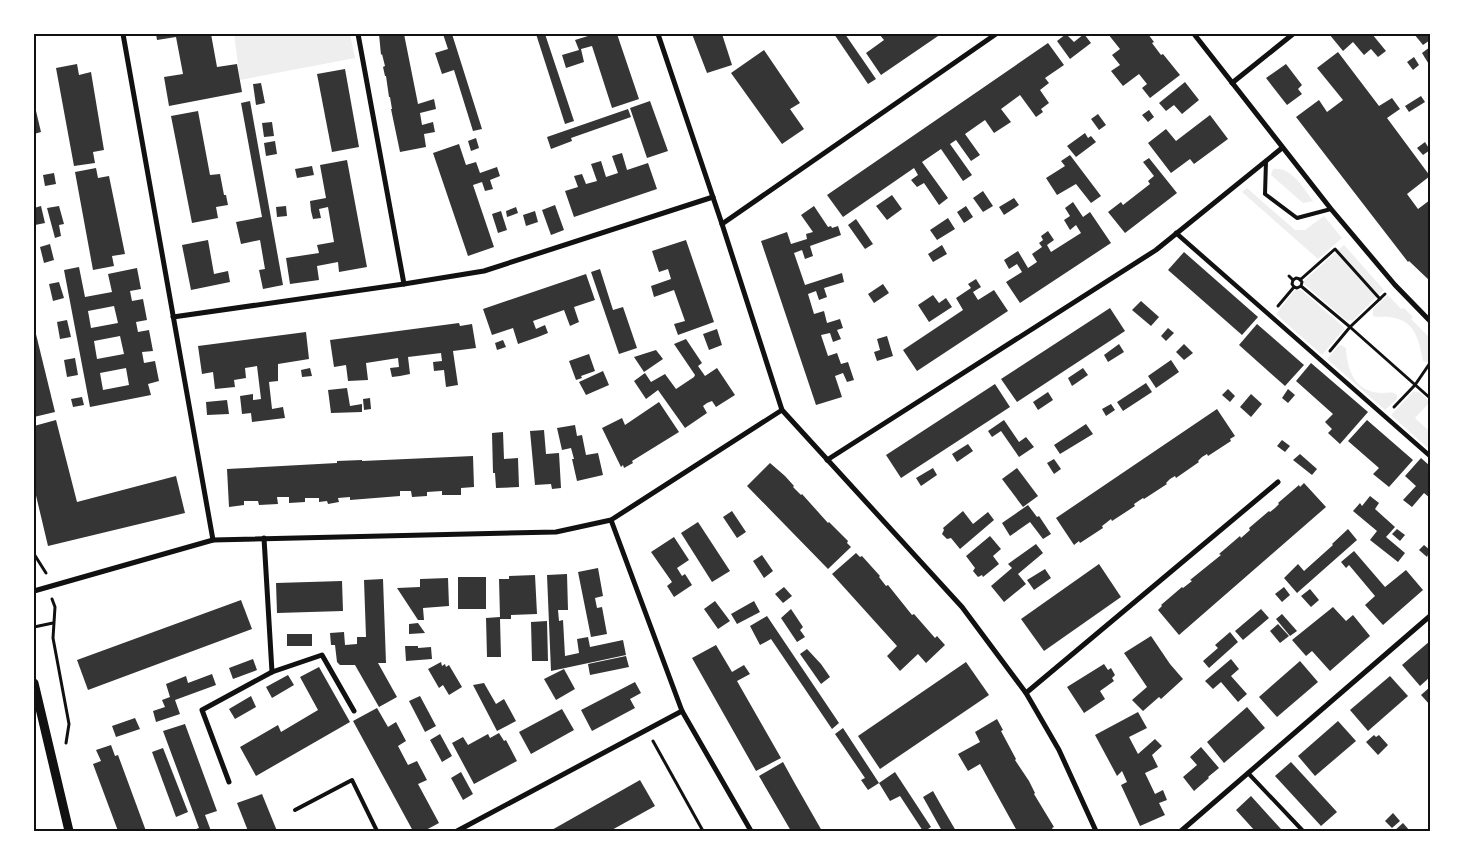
<svg xmlns="http://www.w3.org/2000/svg" width="1464" height="865" viewBox="0 0 1464 865" font-family="'IBM Plex Sans',sans-serif">
	<style>
		.green { fill: #eee }
		.building { fill: #353535; fill-rule: evenodd }
		.lines { fill: none; stroke-linecap: round; stroke-linejoin: round }
		.path { stroke: #111; stroke-width: 3 }
		.service { stroke: #111; stroke-width: 4 }
		.pedestrian { stroke: #111; stroke-width: 4.5 }
		.minor { stroke: #111; stroke-width: 5 }
		.tertiary { stroke: #111; stroke-width: 9 }
		.neatline { fill: none; stroke: #111; stroke-width: 2 }
	</style>
	<rect width="100%" height="100%" fill="#fff"/>
	<g class="green">
		<polygon points="234,34 350,34 355,58 240,80"/>
		<path d="M 1273,169 C 1292,167 1302,187 1313,201 L 1303,203 L 1271,175 Z"/>
		<polygon points="1247,188 1295,230 1305,230 1324,216 1342,238 1318,259 1242,192"/>
		<polygon points="1344,245 1384,290 1352,321 1350,320 1348,322 1304,284 1304,281"/>
		<polygon points="1295,290 1301,290 1345,328 1322,355 1276,314"/>
		<path d="M 1388,295 L 1401,309 L 1404,308 L 1413,317 L 1411,319 L 1430,338 L 1430,356 L 1428,362 L 1423,361 C 1419,339 1415,320 1389,317 C 1383,316 1378,318 1373,316 L 1373,309 Z"/>
		<path d="M 1341,345 L 1346,348 C 1347,370 1355,392 1381,393 C 1387,393 1392,391 1397,395 L 1397,399 L 1385,410 L 1327,359 L 1338,346 Z"/>
		<polygon points="1414,391 1416,393 1417,391 1430,402 1430,406 1428,404 1415,418 1430,432 1430,450 1391,415"/>
	</g>
	<g class="building">
		<polygon points="156,34 211,34 217,67 237,64 242,92 169,106 164,77 183,74 176,37 157,40"/>
		<polygon points="379,34 404,34 418,104 434,99 436,109 420,113 422,125 433,122 435,132 424,134 426,147 400,152 391,109 392,109 390,97 389,97 386,76 385,76 383,67 385,66 382,54 381,55"/>
		<polygon points="443,34 452,34 482,129 473,131 454,70 442,74 435,53 448,49"/>
		<polygon points="536,34 545,34 574,121 565,124"/>
		<polygon points="588,34 617,34 639,99 612,108 592,46 581,49 584,62 566,68 562,55 579,50 575,40 588,36"/>
		<polygon points="692,34 722,34 732,65 707,73"/>
		<polygon points="834,34 845,34 876,79 868,84"/>
		<polygon points="879,34 892,35 941,34 881,75 866,53 884,40"/>
		<polygon points="1066,34 1074,42 1084,34 1091,43 1070,59 1057,41"/>
		<polygon points="1108,34 1148,34 1154,42 1152,43 1161,55 1163,54 1180,75 1150,98 1142,88 1147,84 1139,74 1123,86 1111,71 1120,65 1112,55 1120,49"/>
		<polygon points="1329,34 1372,34 1386,51 1378,57 1371,49 1364,55 1353,42 1343,51"/>
		<polygon points="1414,34 1430,34 1430,40 1423,45"/>
		<polygon points="1048,43 1064,65 1045,78 1049,83 1040,90 1049,103 1041,109 1043,112 1036,117 1020,95 1001,109 1011,122 994,133 985,120 965,134 980,155 971,161 956,140 950,144 972,175 963,181 941,149 922,162 948,198 939,205 924,183 917,187 911,180 918,175 914,168 843,217 827,195"/>
		<polygon points="1430,47 1430,66 1422,53"/>
		<polygon points="764,50 800,103 790,109 804,129 782,144 731,73"/>
		<polygon points="1338,52 1379,106 1392,98 1400,109 1387,118 1430,176 1407,194 1418,209 1430,200 1430,281 1409,261 1408,262 1296,117 1319,100 1327,112 1343,100 1317,68"/>
		<polygon points="1414,57 1419,65 1413,70 1407,62"/>
		<polygon points="77,64 79,75 91,72 104,150 93,152 95,163 74,166 56,68"/>
		<polygon points="1286,64 1302,85 1298,89 1302,94 1287,105 1266,78"/>
		<polygon points="345,69 359,147 332,152 317,74"/>
		<polygon points="1185,82 1199,100 1182,114 1174,105 1166,111 1159,103"/>
		<polygon points="261,83 265,103 256,105 253,84"/>
		<polygon points="1421,96 1425,102 1409,112 1405,106"/>
		<polygon points="250,101 283,285 263,289 259,270 265,269 260,240 241,244 236,222 262,217 241,103"/>
		<polygon points="650,101 668,151 647,158 630,108"/>
		<polygon points="628,109 631,117 571,138 572,141 551,149 547,137"/>
		<polygon points="1149,110 1154,117 1148,122 1142,115"/>
		<polygon points="36,111 41,132 34,134 34,112"/>
		<polygon points="198,111 210,175 220,174 224,195 226,195 228,205 216,207 218,218 192,223 171,116"/>
		<polygon points="1098,114 1106,125 1099,130 1091,119"/>
		<polygon points="1210,115 1228,139 1194,164 1190,159 1171,173 1148,143 1166,129 1176,141"/>
		<polygon points="272,122 274,136 264,137 262,123"/>
		<polygon points="1085,133 1088,138 1091,136 1096,142 1076,157 1067,146"/>
		<polygon points="476,138 479,148 471,151 468,141"/>
		<polygon points="275,141 277,154 266,156 264,143"/>
		<polygon points="1425,142 1430,150 1423,155 1417,148"/>
		<polygon points="459,144 466,165 476,162 480,173 497,167 500,176 490,180 493,189 485,191 482,182 473,185 494,247 468,256 433,153"/>
		<polygon points="622,153 627,170 648,163 657,189 574,217 565,191 578,187 574,176 582,174 586,184 597,181 591,164 601,161 606,177 618,173 612,156"/>
		<polygon points="1070,155 1101,196 1091,203 1076,184 1057,195 1046,178 1065,166 1061,161"/>
		<polygon points="1149,158 1177,193 1125,233 1108,212 1121,202 1123,205 1150,184 1148,181 1154,176 1143,162"/>
		<polygon points="347,160 367,267 339,272 338,262 317,266 319,280 290,284 286,258 319,253 317,245 334,242 328,207 319,209 321,218 313,219 311,211 310,201 326,198 320,165"/>
		<polygon points="312,166 314,175 297,178 295,169"/>
		<polygon points="96,168 98,178 109,176 125,254 112,256 114,266 93,270 75,172"/>
		<polygon points="54,173 56,184 45,186 43,175"/>
		<polygon points="983,191 993,206 983,212 973,198"/>
		<polygon points="892,195 902,209 887,220 876,206"/>
		<polygon points="1014,198 1019,205 1004,215 999,207"/>
		<polygon points="1073,202 1083,217 1090,212 1111,243 1020,303 1006,282 1022,272 1017,264 1009,269 1004,260 1018,251 1028,268 1037,262 1032,254 1042,247 1039,243 1043,240 1041,236 1048,231 1054,240 1047,245 1051,252 1081,233 1076,225 1070,230 1064,220 1070,216 1065,208"/>
		<polygon points="555,205 564,230 551,235 542,210"/>
		<polygon points="41,206 45,223 35,225 34,208"/>
		<polygon points="59,206 64,224 59,225 61,236 55,238 47,208"/>
		<polygon points="286,206 287,216 277,217 276,207"/>
		<polygon points="814,206 828,227 831,226 832,228 838,226 841,235 810,246 813,256 805,259 802,250 794,253 805,285 842,273 844,282 824,288 827,297 819,300 816,291 808,294 814,314 824,311 827,323 840,319 843,328 837,330 841,339 833,342 830,333 821,335 828,356 837,353 841,364 848,362 854,380 847,382 843,373 835,376 842,397 816,405 761,241 787,232 791,244 807,239 806,234 813,232 801,215"/>
		<polygon points="966,206 973,217 964,223 957,212"/>
		<polygon points="516,207 518,213 507,217 506,211"/>
		<polygon points="501,211 507,230 498,233 492,214"/>
		<polygon points="535,211 538,222 526,226 523,215"/>
		<polygon points="948,218 955,229 937,240 930,230"/>
		<polygon points="856,219 873,244 865,249 848,225"/>
		<polygon points="208,240 214,274 228,271 230,282 191,290 182,245"/>
		<polygon points="686,240 714,322 678,335 674,324 685,321 674,290 654,297 651,286 671,279 668,269 659,272 652,251"/>
		<polygon points="50,244 54,260 44,263 40,247"/>
		<polygon points="942,245 947,254 933,262 928,254"/>
		<polygon points="1184,252 1258,317 1242,335 1168,270"/>
		<path d="M 79,267 L 85,297 L 112,292 L 108,274 L 137,268 L 141,289 L 130,291 L 132,301 L 143,299 L 147,320 L 136,322 L 138,332 L 149,330 L 153,351 L 142,352 L 144,363 L 155,361 L 159,381 L 148,384 L 151,395 L 90,407 L 64,270 ZM 114,306 L 118,323 L 91,328 L 88,311 ZM 120,336 L 124,354 L 97,359 L 94,341 ZM 126,368 L 129,385 L 103,390 L 100,373 Z"/>
		<polygon points="600,269 613,310 623,307 637,348 619,354 591,272"/>
		<polygon points="586,274 595,300 574,307 579,322 570,326 564,310 533,321 536,329 545,325 548,333 538,337 518,344 513,328 492,335 483,309"/>
		<polygon points="976,279 981,287 973,292 978,300 994,290 1008,311 917,371 903,350 963,310 956,298 971,288 968,284"/>
		<polygon points="59,282 64,298 53,301 49,284"/>
		<polygon points="883,284 889,293 874,303 868,294"/>
		<polygon points="933,295 939,303 946,298 952,307 929,322 918,305"/>
		<polygon points="1141,301 1159,317 1151,326 1132,310"/>
		<polygon points="1110,308 1125,331 1017,402 1001,379"/>
		<polygon points="67,320 71,337 60,339 57,322"/>
		<polygon points="459,323 460,326 472,324 476,348 453,351 458,385 446,387 444,370 434,371 433,362 442,361 441,353 408,357 410,374 400,376 392,377 390,368 399,367 398,358 366,363 368,380 348,381 346,365 334,367 330,340"/>
		<polygon points="1257,324 1304,365 1285,386 1239,345"/>
		<polygon points="34,326 55,412 34,417"/>
		<polygon points="1168,328 1174,333 1166,341 1161,336"/>
		<polygon points="717,329 722,345 709,350 703,334"/>
		<polygon points="306,332 309,359 278,364 278,381 269,382 272,409 283,407 285,418 252,422 251,413 242,414 240,396 253,394 253,400 261,399 257,366 245,368 246,378 234,380 235,387 215,389 213,372 202,374 198,346"/>
		<polygon points="887,336 893,356 877,361 874,352 880,350 877,339"/>
		<polygon points="686,339 702,363 698,366 705,376 717,368 735,395 716,407 712,401 707,403 703,406 707,413 685,428 658,390 646,399 634,381 645,373 651,382 665,374 676,389 694,377 695,375 674,344"/>
		<polygon points="503,340 506,347 497,350 495,343"/>
		<polygon points="1119,344 1124,352 1108,362 1104,355"/>
		<polygon points="1184,344 1193,353 1184,360 1176,352"/>
		<polygon points="656,350 663,359 644,372 634,357"/>
		<polygon points="589,354 595,371 581,376 582,378 576,380 569,361"/>
		<polygon points="75,358 78,375 67,377 64,360"/>
		<polygon points="1171,360 1179,372 1156,388 1148,376"/>
		<polygon points="1311,363 1368,412 1340,444 1328,433 1332,429 1325,422 1333,414 1296,381"/>
		<polygon points="310,368 312,376 302,377 301,370"/>
		<polygon points="1083,368 1088,375 1072,386 1068,378"/>
		<polygon points="603,371 609,385 586,395 579,382"/>
		<polygon points="1146,383 1152,392 1123,411 1117,402"/>
		<polygon points="995,384 1010,407 901,478 886,455"/>
		<polygon points="347,388 350,406 362,404 362,412 331,413 328,390"/>
		<polygon points="1228,389 1235,396 1230,402 1222,395"/>
		<polygon points="1288,389 1295,395 1288,403 1282,398"/>
		<polygon points="1048,392 1053,400 1038,410 1033,402"/>
		<polygon points="1251,394 1262,404 1251,417 1240,407"/>
		<polygon points="82,397 84,405 73,407 71,399"/>
		<polygon points="370,398 371,409 364,410 363,399"/>
		<polygon points="227,400 229,414 207,415 206,402"/>
		<polygon points="659,402 679,432 632,461 633,463 624,468 623,465 621,467 602,428 622,418 625,425"/>
		<polygon points="1111,404 1115,410 1106,416 1102,409"/>
		<polygon points="1217,409 1235,436 1230,439 1231,441 1208,456 1207,454 1202,457 1198,461 1199,462 1176,478 1175,476 1170,479 1166,483 1167,484 1144,499 1143,498 1134,504 1135,506 1112,521 1111,519 1106,523 1102,526 1103,528 1080,543 1079,541 1074,545 1056,518"/>
		<polygon points="56,420 77,502 176,476 185,513 48,546 34,487 34,426"/>
		<polygon points="1004,420 1019,442 1026,437 1034,447 1019,457 1001,431 992,437 988,431"/>
		<polygon points="1367,420 1413,460 1389,487 1373,474 1379,468 1348,441"/>
		<polygon points="1086,424 1093,434 1060,454 1054,445"/>
		<polygon points="575,425 577,436 582,435 586,455 598,453 603,475 577,481 572,459 574,459 571,448 562,450 557,428"/>
		<polygon points="544,430 546,454 559,453 561,488 552,489 551,484 535,485 530,431"/>
		<polygon points="503,432 504,459 518,458 519,487 496,488 495,473 493,473 492,433"/>
		<polygon points="1282,440 1290,446 1285,452 1277,446"/>
		<polygon points="968,444 973,451 957,462 952,454"/>
		<polygon points="1300,454 1317,469 1312,475 1293,460"/>
		<polygon points="473,456 474,487 461,488 461,495 442,495 442,491 427,492 427,496 412,497 411,491 400,491 400,496 350,500 350,497 338,498 339,502 328,504 327,501 319,502 319,498 305,498 305,502 289,503 289,497 277,497 278,504 259,505 258,501 244,501 244,505 229,507 227,469 337,463 337,461 362,460 362,461"/>
		<polygon points="1421,458 1430,466 1430,498 1424,493 1412,507 1403,500 1416,486 1405,476"/>
		<polygon points="1054,459 1061,469 1054,474 1047,463"/>
		<polygon points="770,463 785,476 794,486 793,487 801,495 802,494 828,523 829,522 848,541 847,543 851,547 828,569 747,486"/>
		<polygon points="933,468 937,475 921,486 916,478"/>
		<polygon points="1017,468 1038,496 1023,507 1002,479"/>
		<polygon points="1304,483 1326,507 1179,635 1158,610 1162,606 1161,605 1182,587 1183,588 1192,581 1190,580 1221,555 1219,554 1240,536 1241,538 1250,530 1249,528 1269,511 1270,512 1275,508 1279,504 1278,503 1299,485 1300,487"/>
		<polygon points="1370,496 1379,503 1375,509 1395,527 1386,537 1405,553 1398,562 1370,540 1377,531 1353,511 1360,503 1362,506"/>
		<polygon points="1028,505 1037,517 1039,516 1051,534 1043,539 1030,522 1010,536 1002,523"/>
		<polygon points="732,511 746,532 737,538 723,517"/>
		<polygon points="963,511 973,524 988,512 994,520 960,549 951,538 947,539 942,534 944,530 943,528"/>
		<polygon points="698,522 730,571 712,582 681,533"/>
		<polygon points="1348,529 1357,540 1297,593 1284,578 1298,564 1304,571 1333,545 1332,544"/>
		<polygon points="1397,529 1405,535 1400,541 1392,534"/>
		<polygon points="990,536 1001,549 993,556 999,564 983,577 982,575 978,577 973,571 975,568 966,556"/>
		<polygon points="674,537 689,560 677,568 682,576 685,574 692,585 674,597 667,586 672,582 651,552"/>
		<polygon points="1036,544 1043,553 1018,574 1026,584 1004,602 991,586 1012,568 1008,564"/>
		<polygon points="1424,545 1430,550 1427,557 1419,550"/>
		<polygon points="1354,551 1385,587 1406,570 1423,590 1383,625 1365,605 1375,596 1349,565 1346,568 1341,562"/>
		<polygon points="856,553 860,557 862,556 880,576 879,577 886,586 888,585 912,615 914,614 935,638 937,636 945,645 926,663 918,654 900,671 887,656 897,646 832,574"/>
		<polygon points="762,555 773,571 764,578 753,561"/>
		<polygon points="1099,564 1121,597 1044,651 1021,619"/>
		<polygon points="598,568 603,596 595,598 597,608 602,607 607,634 591,637 578,572"/>
		<polygon points="1045,569 1051,578 1034,590 1027,580"/>
		<polygon points="567,574 568,610 558,610 559,621 563,620 565,656 579,653 577,639 588,637 590,647 623,640 626,655 551,671 547,575"/>
		<polygon points="535,575 537,614 511,615 511,619 500,619 501,657 487,657 486,618 500,617 499,579 509,579 509,576"/>
		<rect x="458" y="577" width="28" height="32"/>
		<polygon points="448,578 449,606 423,608 424,620 418,620 397,588 420,587 420,579"/>
		<polygon points="383,579 386,663 378,663 397,697 379,707 355,665 340,665 337,662 335,645 331,645 330,633 344,632 345,645 357,644 357,637 366,637 364,580"/>
		<polygon points="342,581 343,611 277,613 276,583"/>
		<polygon points="784,587 792,596 783,603 775,594"/>
		<polygon points="1284,587 1290,595 1282,602 1275,594"/>
		<polygon points="1310,589 1319,600 1311,607 1301,596"/>
		<polygon points="241,600 252,629 88,690 77,660"/>
		<polygon points="715,601 730,621 718,629 704,609"/>
		<polygon points="754,601 760,612 737,624 731,614"/>
		<polygon points="1333,607 1346,621 1353,615 1370,636 1330,671 1312,651 1306,656 1292,640"/>
		<polygon points="791,609 803,627 800,630 805,637 797,642 781,618"/>
		<polygon points="1261,609 1269,618 1243,640 1235,631"/>
		<polygon points="1282,614 1297,631 1290,636 1276,619"/>
		<polygon points="767,616 839,723 832,729 771,639 760,645 750,626"/>
		<polygon points="547,621 548,661 532,661 531,622"/>
		<polygon points="418,623 425,633 409,634 409,624"/>
		<polygon points="1278,624 1289,636 1280,643 1270,631"/>
		<polygon points="1230,632 1238,642 1209,668 1203,661 1218,648 1215,645"/>
		<rect x="287" y="634" width="25" height="12"/>
		<polygon points="1151,636 1170,664 1183,679 1161,699 1159,697 1143,711 1132,700 1147,687 1124,653"/>
		<polygon points="1430,641 1430,677 1420,686 1402,665"/>
		<polygon points="716,645 732,672 744,665 750,674 737,681 781,758 756,771 692,658"/>
		<polygon points="405,646 418,646 418,648 431,647 432,659 406,661"/>
		<polygon points="807,649 821,664 830,677 821,684 800,654"/>
		<polygon points="626,656 629,667 590,675 588,664"/>
		<polygon points="253,659 257,670 233,679 229,668"/>
		<polygon points="1231,659 1239,669 1231,676 1247,694 1238,702 1221,682 1213,689 1205,681"/>
		<polygon points="1300,661 1318,682 1277,717 1259,697"/>
		<polygon points="441,662 442,666 445,664 446,667 449,665 462,687 449,695 443,685 439,688 428,669"/>
		<polygon points="966,662 989,695 880,769 858,736"/>
		<polygon points="1104,664 1108,670 1111,668 1115,675 1112,678 1114,681 1100,691 1105,699 1084,713 1067,687"/>
		<polygon points="319,667 350,722 256,776 240,747 278,725 281,732 318,710 300,677"/>
		<polygon points="564,669 575,689 556,700 544,679"/>
		<polygon points="212,674 216,685 175,700 180,714 156,722 153,711 165,707 162,700 170,697 166,684 186,676 188,683"/>
		<polygon points="288,675 294,685 272,698 266,687"/>
		<polygon points="1390,676 1408,696 1368,731 1350,710"/>
		<polygon points="635,682 641,693 630,699 635,708 592,731 581,710"/>
		<polygon points="484,683 496,704 504,699 516,721 497,731 473,685"/>
		<polygon points="1430,687 1430,705 1421,695"/>
		<polygon points="251,696 256,707 235,719 229,709"/>
		<polygon points="420,696 436,726 425,732 409,701"/>
		<polygon points="1247,707 1265,728 1224,763 1207,742"/>
		<polygon points="377,708 388,727 396,722 406,741 398,746 408,765 417,761 427,780 418,784 439,823 424,831 413,831 353,721"/>
		<polygon points="562,709 574,730 531,754 519,732"/>
		<polygon points="1138,712 1147,728 1129,737 1138,754 1155,739 1162,746 1152,755 1158,767 1145,773 1155,794 1163,790 1167,800 1159,803 1165,815 1140,826 1121,785 1127,782 1122,771 1117,776 1116,774 1095,735"/>
		<polygon points="135,718 140,729 116,737 112,726"/>
		<polygon points="997,719 1003,730 1001,731 1016,759 1015,760 1029,781 1035,793 1034,794 1054,827 1052,828 1054,831 1017,831 980,764 968,771 958,754 980,742 975,732"/>
		<polygon points="1338,721 1356,741 1315,776 1298,756"/>
		<polygon points="185,724 217,811 205,815 211,831 190,831 199,828 163,731"/>
		<polygon points="843,728 879,783 868,790 861,780 865,778 835,734"/>
		<polygon points="499,733 504,741 506,740 517,761 474,784 452,743 463,737 468,745 488,734 490,738"/>
		<polygon points="440,734 452,756 442,762 430,740"/>
		<polygon points="1374,735 1376,737 1379,735 1388,745 1378,755 1366,742"/>
		<polygon points="111,745 115,756 118,755 146,831 118,831 93,764 101,761 96,750"/>
		<polygon points="1201,747 1219,768 1208,777 1209,778 1194,791 1183,777 1197,765 1190,757"/>
		<polygon points="163,748 188,812 176,817 152,752"/>
		<polygon points="783,762 794,782 822,831 791,831 759,776"/>
		<polygon points="1291,762 1337,812 1321,826 1275,776"/>
		<polygon points="461,772 473,794 463,800 451,778"/>
		<polygon points="895,772 931,827 925,831 923,831 900,796 890,801 879,783"/>
		<polygon points="640,780 655,806 610,831 550,831"/>
		<polygon points="933,791 942,807 956,831 942,831 923,797"/>
		<polygon points="262,794 277,831 248,831 237,803"/>
		<polygon points="1251,796 1280,828 1283,831 1255,831 1236,810"/>
		<polygon points="1393,813 1400,821 1392,828 1385,821"/>
		<polygon points="1403,823 1410,831 1394,831"/>
	</g>
	<g class="lines">
		<g class="path">
			<polyline points="1289,276 1293,280"/>
			<polyline points="1300,280 1335,249 1380,299"/>
			<polyline points="1301,286 1297,288 1294,287 1292,284 1293,280 1296,278 1300,279 1302,282 1301,286 1350,327 1430,398"/>
			<polyline points="1278,306 1294,287"/>
			<polyline points="1330,351 1350,327 1385,294"/>
			<polyline points="1394,407 1415,385 1430,363"/>
			<polyline points="34,554 46,573"/>
			<polyline points="52,599 55,607 53,638 69,724 66,743"/>
			<polyline points="34,627 53,623"/>
			<polyline points="653,741 703,831"/>
		</g>
		<g class="service">
			<polyline points="1266,161 1265,194 1297,218 1331,209"/>
			<polyline points="1248,773 1303,831"/>
			<polyline points="295,810 352,780 377,831"/>
		</g>
		<polyline class="pedestrian" points="1176,233 1430,456"/>
		<g class="minor">
			<polyline points="123,34 213,540"/>
			<polyline points="358,34 404,284"/>
			<polyline points="658,34 722,224 782,410 962,607 1026,693 1059,750 1096,831"/>
			<polyline points="1194,34 1331,209 1395,285 1430,321"/>
			<polyline points="1232,83 1293,34"/>
			<polyline points="722,224 996,34"/>
			<polyline points="173,317 404,284 484,271 713,197"/>
			<polyline points="827,460 1156,250 1282,148"/>
			<polyline points="611,520 682,711 751,831"/>
			<polyline points="264,538 272,672"/>
			<polyline points="34,591 213,540 556,532 611,520 782,410"/>
			<polyline points="1026,693 1278,482"/>
			<polyline points="229,782 202,710 272,672 322,655 354,711"/>
			<polyline points="457,831 682,711"/>
			<polyline points="1181,831 1430,616"/>
		</g>
		<polyline class="tertiary" points="34,683 69,831"/>
	</g>
	<rect width="1464" height="865" fill="none" stroke="#ffffff" stroke-width="70"/>
	<rect x="35" y="35" width="1394" height="795" class="neatline"/>
</svg>
